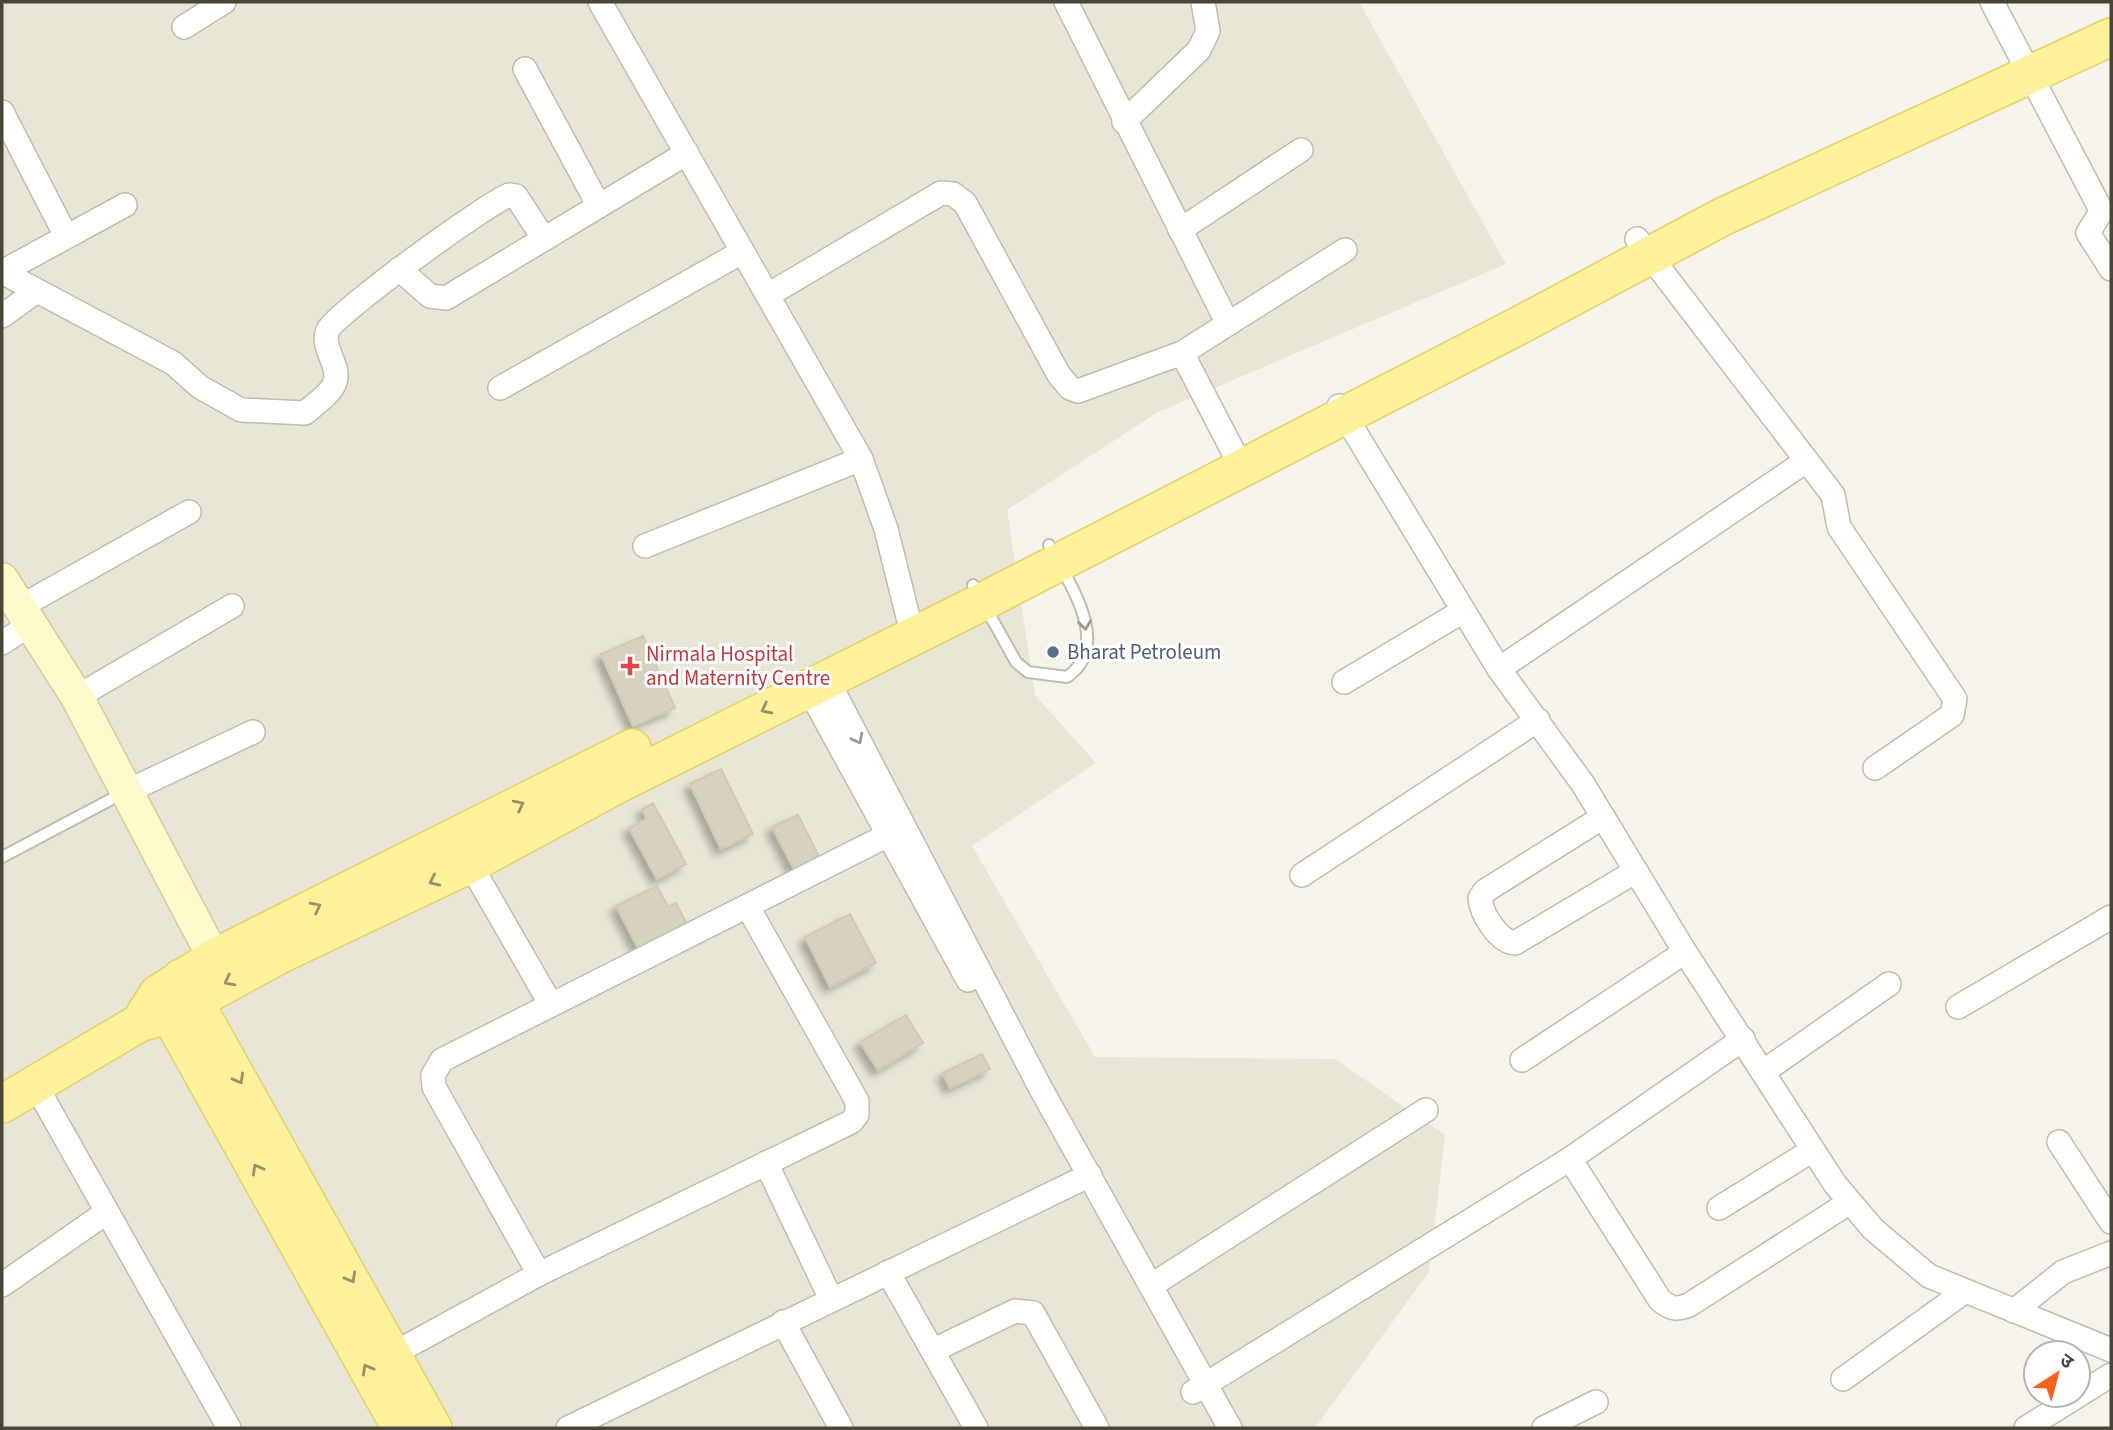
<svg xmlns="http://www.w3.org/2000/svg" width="2113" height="1430" viewBox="0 0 2113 1430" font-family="'Source Sans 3','Noto Sans Devanagari',sans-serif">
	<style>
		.residential { fill: #e9e6d8 }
		.building { fill: #d7d1c0; stroke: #d1cab3; stroke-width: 2; filter: url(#shadow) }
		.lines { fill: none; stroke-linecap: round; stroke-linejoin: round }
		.service-casing { stroke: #c1bdad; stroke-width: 14 }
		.minor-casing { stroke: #c1bdad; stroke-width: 26 }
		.secondary-casing { stroke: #d4ce9a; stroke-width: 35 }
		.primary-casing { stroke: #e4d26a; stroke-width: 40 }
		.service { stroke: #fff; stroke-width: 10 }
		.minor { stroke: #fff; stroke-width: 23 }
		.secondary { stroke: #fefacb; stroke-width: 32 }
		.primary { stroke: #fdf19b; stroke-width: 37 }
		.oneway { stroke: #9b9992 }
		.oneway2 { stroke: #9a9265 }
		.service-dot { fill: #5c6f8a; stroke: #fff; stroke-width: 2.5 }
		.health-dot { fill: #e0444e; stroke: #fff; stroke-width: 2.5 }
		.labels { text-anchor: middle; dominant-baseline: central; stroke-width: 6; stroke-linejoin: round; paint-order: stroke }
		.service-label { font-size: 21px; fill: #4e5e75; stroke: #fff; text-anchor: start }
		.health-label { font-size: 21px; fill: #be3a42; stroke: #fff; text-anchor: start }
	</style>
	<defs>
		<filter id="shadow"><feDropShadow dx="-6" dy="6" stdDeviation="3.5" flood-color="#0004"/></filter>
	</defs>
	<rect width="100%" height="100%" fill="#f5f3ea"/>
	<polygon class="residential" points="2,2 1359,2 1506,264 1158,412 1007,510 1035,695 1096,763 972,846 1095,1057 1335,1059 1445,1135 1429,1272 1315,1428 2,1428"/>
	<g class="building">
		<polygon points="643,636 675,708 633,726 601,654"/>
		<polygon points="721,769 753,834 721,849 690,784"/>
		<polygon points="653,803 686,864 657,879 629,828 647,819 642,809"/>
		<polygon points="798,815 821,860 796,873 772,827"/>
		<polygon points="657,886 668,907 676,903 688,926 639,950 616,906"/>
		<polygon points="850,914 876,963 830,987 805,937"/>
		<polygon points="906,1015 923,1043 878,1070 860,1042"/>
		<polygon points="982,1054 990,1069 950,1088 943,1073"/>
	</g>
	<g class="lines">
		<defs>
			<g id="service">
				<path d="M 973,585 L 1016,662 L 1028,672 L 1067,677 C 1113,645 1069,583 1049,545"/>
				<polyline points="2,857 123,793"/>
			</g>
			<g id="minor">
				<polyline points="600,2 861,459 886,529 908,617"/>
				<polyline points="1066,2 1228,324"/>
				<polyline points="1992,2 2098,204 2101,212 2088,233 2111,269"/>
				<polyline points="184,27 224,2"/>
				<polyline points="525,69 599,206"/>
				<polyline points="2,112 66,236"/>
				<polyline points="1124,122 1199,50 1208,31 1203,2"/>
				<polyline points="1180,230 1301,150"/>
				<polyline points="1637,239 1833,495 1839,527 1955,699 1952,715 1875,768"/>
				<polyline points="399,269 430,296 446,298 687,153"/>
				<path d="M 2,272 L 173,363 L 200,387 L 241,410 L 305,413 C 314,405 332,393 335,382 C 341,365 320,348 328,330 C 336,313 486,204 509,195 L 516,196 L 544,239"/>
				<polyline points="2,272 125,205"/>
				<polyline points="768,295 941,193 953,194 965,203 1059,375 1070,388 1078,391 1182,353 1345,250"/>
				<polyline points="2,316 37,291"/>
				<polyline points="1182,353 1233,451"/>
				<polyline points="500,388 742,252"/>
				<polyline points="1339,406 1499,669 1583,784 1685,952 1835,1184 1873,1229 1929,1276 2111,1350"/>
				<polyline points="645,546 861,459"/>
				<polyline points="20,607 189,512"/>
				<polyline points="2,643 31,624"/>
				<polyline points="1499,669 1806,461"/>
				<polyline points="827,679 1041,1089 1230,1428"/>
				<polyline points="1344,682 1463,611"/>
				<polyline points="808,688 968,980"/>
				<polyline points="77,697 232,606"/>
				<polyline points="128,791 253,732"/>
				<path d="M 1603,817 L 1485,891 L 1480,898 C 1481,914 1499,942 1515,943 L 1636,871"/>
				<polyline points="470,864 550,1003"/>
				<polyline points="1302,875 1538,720"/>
				<polyline points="1958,1007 2111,917"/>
				<polyline points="1522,1060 1685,952"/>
				<polyline points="1763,1072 1889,984"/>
				<polyline points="35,1084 229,1428"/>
				<polyline points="2059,1142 2111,1222"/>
				<path d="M 1570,1159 L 1660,1300 C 1671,1309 1676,1310 1689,1305 L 1850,1202"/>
				<polyline points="766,1163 831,1299"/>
				<polyline points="1719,1208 1813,1150"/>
				<polyline points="888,1272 976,1428"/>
				<polyline points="539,1274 434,1087 433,1075 442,1060 902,828"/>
				<polyline points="2,1285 107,1212"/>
				<polyline points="1152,1285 1426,1110"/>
				<polyline points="2014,1311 2063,1272 2111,1253"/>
				<polyline points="783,1322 841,1428"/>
				<polyline points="934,1350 1015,1311 1033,1313 1097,1428"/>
				<polyline points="393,1354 539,1274 851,1122 857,1115 857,1101 748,907"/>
				<polyline points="1843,1379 1964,1292"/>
				<polyline points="1193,1392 1570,1159 1743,1039"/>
				<polyline points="568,1428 1090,1175"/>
				<polyline points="1544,1428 1596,1402"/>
				<polyline points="2026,1428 2111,1375"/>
			</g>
			<polyline id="secondary" points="2,579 77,697 214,958"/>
			<g id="primary">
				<polyline points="181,978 433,1428"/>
				<polyline points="158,994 401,1428"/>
				<polyline points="145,1014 158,994 214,958 632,748"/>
				<polyline points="2,1104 139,1023 171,1014 279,955 470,864 620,783 982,602 1520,325 1722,217 2111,37"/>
			</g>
		</defs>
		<use href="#service" class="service-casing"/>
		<use href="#minor" class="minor-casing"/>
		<use href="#secondary" class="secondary-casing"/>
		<use href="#primary" class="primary-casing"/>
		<use href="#service" class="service"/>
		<use href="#minor" class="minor"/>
		<use href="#secondary" class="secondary"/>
		<use href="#primary" class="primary"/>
	</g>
	<defs><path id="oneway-chevron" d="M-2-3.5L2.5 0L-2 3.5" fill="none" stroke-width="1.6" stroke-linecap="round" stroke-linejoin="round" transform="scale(1.75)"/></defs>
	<g class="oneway">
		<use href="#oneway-chevron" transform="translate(1085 625) rotate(82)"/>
		<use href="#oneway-chevron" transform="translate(858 739) rotate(63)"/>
	</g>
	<g class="oneway2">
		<use href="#oneway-chevron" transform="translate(766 709) rotate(153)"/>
		<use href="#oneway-chevron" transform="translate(519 805) rotate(-27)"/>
		<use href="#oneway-chevron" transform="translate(434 881) rotate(155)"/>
		<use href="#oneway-chevron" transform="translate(316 907) rotate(-27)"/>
		<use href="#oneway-chevron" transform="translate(229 981) rotate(152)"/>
		<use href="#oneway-chevron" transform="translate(239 1079) rotate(61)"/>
		<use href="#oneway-chevron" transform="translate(257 1169) rotate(-119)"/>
		<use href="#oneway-chevron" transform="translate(351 1278) rotate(61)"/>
		<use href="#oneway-chevron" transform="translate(367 1369) rotate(-119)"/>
	</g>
	<circle class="service-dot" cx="1053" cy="652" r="7"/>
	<path class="health-dot" d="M626.5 655.5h7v7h7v7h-7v7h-7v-7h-7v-7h7z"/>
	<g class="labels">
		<g class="service-label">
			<text x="1067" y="652">Bharat Petroleum</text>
		</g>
		<g class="health-label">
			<text x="646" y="654">Nirmala Hospital<tspan x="646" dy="24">and Maternity Centre</tspan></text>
		</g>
	</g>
	<rect width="2113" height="1430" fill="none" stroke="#494538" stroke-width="7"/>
	<g transform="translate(2057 1374) rotate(36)"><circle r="33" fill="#ffffff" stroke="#b6b5af" stroke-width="2"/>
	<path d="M0-5L12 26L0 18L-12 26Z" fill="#f8621e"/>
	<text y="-10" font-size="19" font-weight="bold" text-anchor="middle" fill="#494538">उ</text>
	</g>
</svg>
